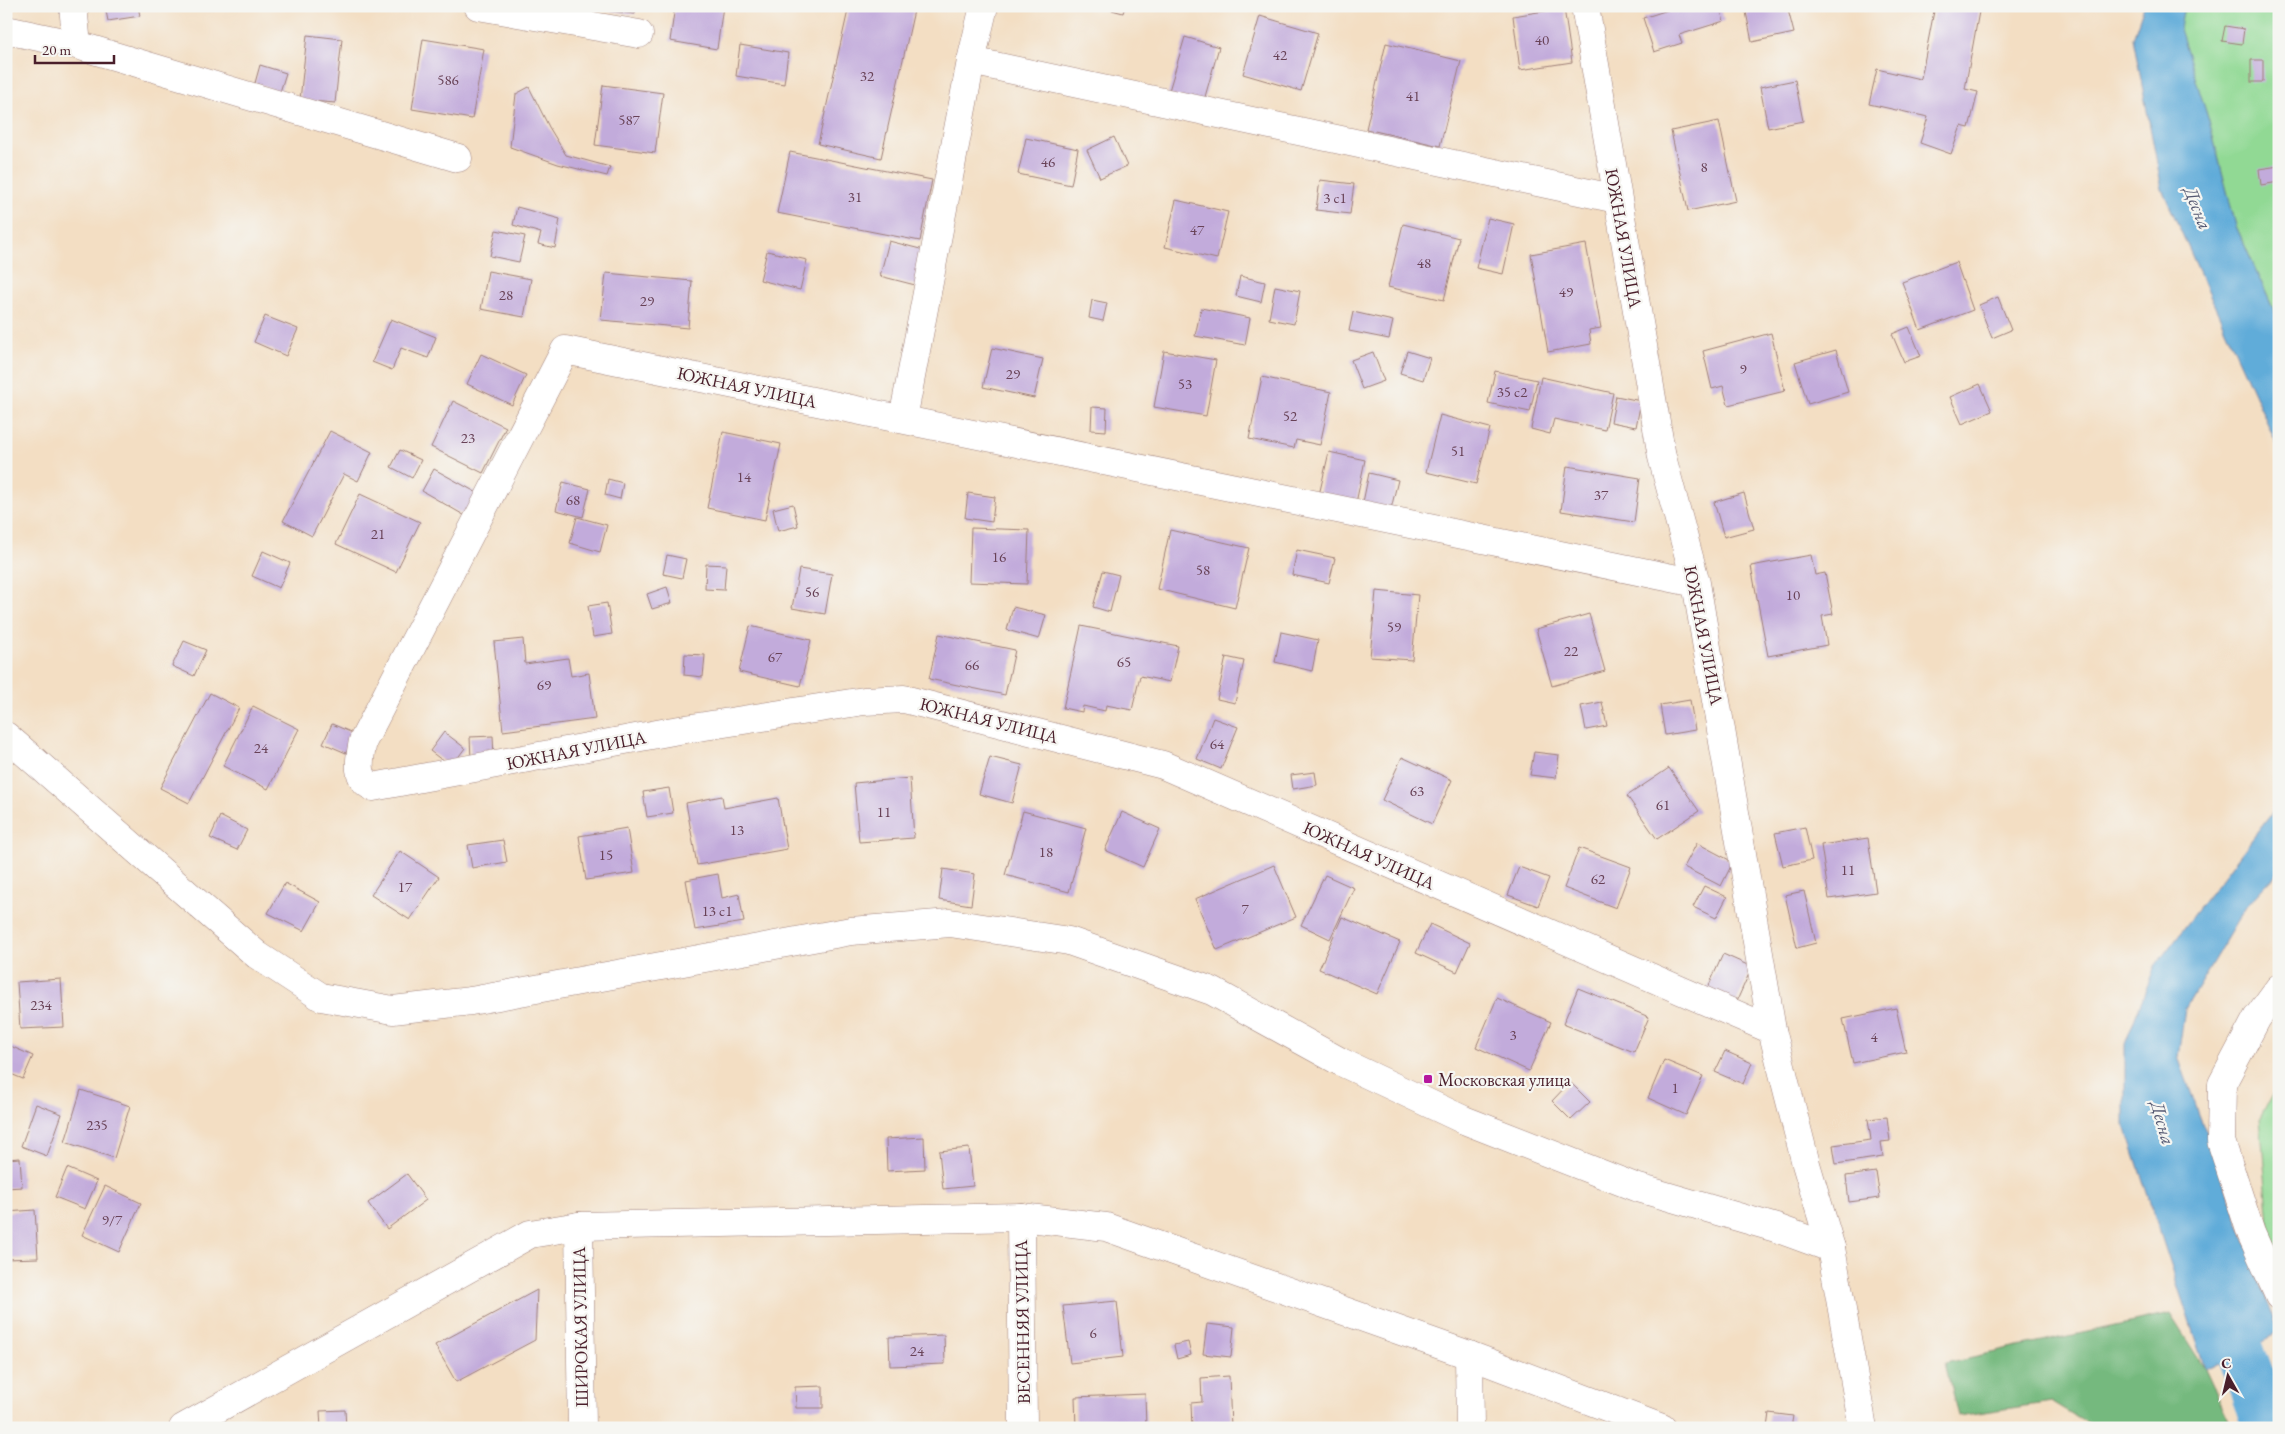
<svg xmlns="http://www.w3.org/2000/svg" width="2285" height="1434" viewBox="0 0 2285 1434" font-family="'EB Garamond',serif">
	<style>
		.green { fill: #91d994; stroke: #6e7c60 }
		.forest { fill: #74b97e; stroke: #5f6c54 }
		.water { fill: #61acd9; stroke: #566682 }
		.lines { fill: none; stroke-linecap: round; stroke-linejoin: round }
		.river { stroke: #61acd9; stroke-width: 48 }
		.building { fill: #c2abdb }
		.street-casing { stroke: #9e7e77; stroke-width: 29 }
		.secondary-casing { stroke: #9e7e77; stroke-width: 29 }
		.street { stroke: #fff; stroke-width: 28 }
		.secondary { stroke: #fff; stroke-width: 28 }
		.poi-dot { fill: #b5179e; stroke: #f6f6f2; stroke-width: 2 }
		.labels { text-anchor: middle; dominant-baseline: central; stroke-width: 4.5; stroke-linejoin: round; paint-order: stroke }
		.number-label { font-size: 15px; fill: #684257 }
		.street-label { font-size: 18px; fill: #4a1f2b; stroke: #f6f6f2 }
		.poi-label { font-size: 18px; fill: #4a1f2b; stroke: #f6f6f2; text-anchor: start }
		.water-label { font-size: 19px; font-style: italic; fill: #535771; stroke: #f6f6f2 }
	</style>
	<rect width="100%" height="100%" fill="#f6f6f2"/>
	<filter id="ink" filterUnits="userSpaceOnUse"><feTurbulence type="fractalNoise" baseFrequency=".02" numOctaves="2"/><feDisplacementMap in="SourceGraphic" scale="10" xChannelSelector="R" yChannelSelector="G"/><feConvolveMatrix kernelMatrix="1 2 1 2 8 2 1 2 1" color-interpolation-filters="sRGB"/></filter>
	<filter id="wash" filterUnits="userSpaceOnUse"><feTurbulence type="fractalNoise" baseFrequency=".0096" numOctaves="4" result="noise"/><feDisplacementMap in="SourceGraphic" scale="20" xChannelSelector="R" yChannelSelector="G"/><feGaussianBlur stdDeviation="1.12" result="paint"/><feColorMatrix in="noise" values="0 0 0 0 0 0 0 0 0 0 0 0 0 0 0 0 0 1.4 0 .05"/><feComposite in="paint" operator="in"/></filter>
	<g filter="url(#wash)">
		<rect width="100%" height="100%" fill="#f3dec3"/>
		<g class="green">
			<polygon points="2184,6 2279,6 2279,322 2236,226 2208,118 2179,29"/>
			<polygon points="2279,1083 2279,1257 2270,1235 2260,1118"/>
		</g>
		<polygon class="forest" points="2170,1314 2205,1369 2232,1428 2095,1428 2052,1402 1958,1416 1945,1363"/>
		<g class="water">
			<polygon points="2144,6 2184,6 2180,29 2208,118 2236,226 2279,322 2279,449 2162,189 2133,38"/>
			<polygon points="2279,804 2279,871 2246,906 2185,1009 2178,1057 2279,1333 2205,1369 2125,1126 2125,1044 2155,966"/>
		</g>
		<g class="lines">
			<polyline class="river" points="2219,1289 2268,1428"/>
		</g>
		<g id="blocks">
			<g class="building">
				<polygon points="105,6 138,6 140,16 108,21"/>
				<polygon points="596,6 636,6 635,14 596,9"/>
				<polygon points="675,6 723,6 717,49 670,41"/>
				<polygon points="849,6 915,6 881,158 818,144"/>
				<polygon points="1097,6 1125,6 1123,13"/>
				<polygon points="1666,6 1719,6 1724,21 1679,35 1682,43 1654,52 1643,18 1668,10"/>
				<polygon points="1752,6 1787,6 1794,33 1752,42 1746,12"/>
				<polygon points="1935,6 1980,6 1965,89 1978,92 1969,128 1961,126 1951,154 1920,143 1928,117 1869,104 1877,69 1920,79 1921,78"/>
				<polygon points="1564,8 1572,62 1520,70 1513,16"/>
				<polygon points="1260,16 1318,33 1301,91 1243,74"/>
				<polygon points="2225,26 2244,29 2242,44 2222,41"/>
				<polygon points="307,35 342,39 335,103 300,100"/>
				<polygon points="1185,37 1219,47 1203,104 1168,94"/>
				<polygon points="423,39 484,49 472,119 412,109"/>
				<polygon points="1386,43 1461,61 1440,146 1366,129"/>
				<polygon points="740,45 788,53 784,84 736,76"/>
				<rect x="2251" y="60" width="12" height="22"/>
				<polygon points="260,65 286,73 280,92 255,83"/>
				<polygon points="1795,80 1803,121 1768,128 1760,87"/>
				<polygon points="603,85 663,93 655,153 595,145"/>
				<polygon points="529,87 549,127 566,155 610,167 607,176 558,164 510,147 516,94"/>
				<polygon points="1719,121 1736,201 1688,211 1671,131"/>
				<polygon points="1114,137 1127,166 1100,178 1087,150"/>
				<polygon points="1026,138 1078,149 1071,185 1018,174"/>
				<polygon points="790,152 932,180 920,241 777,213"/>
				<polygon points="2279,166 2279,182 2261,185 2259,169"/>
				<polygon points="1320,180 1354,184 1350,214 1316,210"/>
				<polygon points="1176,200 1228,212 1217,259 1165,247"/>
				<polygon points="517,207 560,219 555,248 538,244 541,233 513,225"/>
				<polygon points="1488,218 1514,224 1503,274 1476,268"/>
				<polygon points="1403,224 1459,238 1444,300 1388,287"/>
				<polygon points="496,230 525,236 519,262 490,256"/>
				<polygon points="889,241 928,251 919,286 880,276"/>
				<polygon points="1586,244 1601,328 1589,330 1591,344 1548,352 1531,254"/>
				<polygon points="767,251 807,260 800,290 760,280"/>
				<polygon points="1956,262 1973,310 1920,330 1902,282"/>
				<polygon points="488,271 531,279 524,317 481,309"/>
				<polygon points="606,273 692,281 688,328 601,320"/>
				<polygon points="1240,276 1265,282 1261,302 1236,296"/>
				<polygon points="1275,286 1300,291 1294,324 1269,319"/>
				<polygon points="1998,297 2011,330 1992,338 1979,305"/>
				<polygon points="1092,300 1107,303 1103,321 1089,318"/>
				<polygon points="1201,308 1250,318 1245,345 1195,336"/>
				<polygon points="1353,312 1393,321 1389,339 1349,331"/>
				<polygon points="265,316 298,329 286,356 254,342"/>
				<polygon points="391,319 436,337 428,358 401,348 392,370 372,362"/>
				<polygon points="1909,327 1921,356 1904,362 1892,334"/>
				<polygon points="1771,333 1785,391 1728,405 1723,386 1712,389 1703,351"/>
				<polygon points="992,348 1043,359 1034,398 983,387"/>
				<polygon points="1836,350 1848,392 1808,404 1795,362"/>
				<polygon points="1164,351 1216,360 1206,416 1154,407"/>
				<polygon points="1407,351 1430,358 1423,380 1400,373"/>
				<polygon points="1373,352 1384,381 1362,389 1351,360"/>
				<polygon points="481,354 526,375 512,405 467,384"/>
				<polygon points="1495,371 1537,380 1530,412 1488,403"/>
				<polygon points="1262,377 1331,392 1320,445 1296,440 1294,448 1249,439"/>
				<polygon points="1541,377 1613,393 1605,430 1554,419 1550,434 1531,429"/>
				<polygon points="1980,384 1992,411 1962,424 1950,397"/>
				<polygon points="1616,396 1641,401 1636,427 1611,422"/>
				<polygon points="453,401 506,427 483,473 431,447"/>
				<polygon points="1092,407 1107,408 1106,431 1091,430"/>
				<polygon points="1440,415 1490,428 1476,484 1426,472"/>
				<polygon points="330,431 372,452 358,481 344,474 312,536 283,521"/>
				<polygon points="723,432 781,444 765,520 707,508"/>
				<polygon points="400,450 421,460 412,478 391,467"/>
				<polygon points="1329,452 1365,460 1356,503 1319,495"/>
				<polygon points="1567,466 1640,478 1634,522 1561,511"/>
				<polygon points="434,469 481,495 469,518 422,491"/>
				<polygon points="1369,473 1398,480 1390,513 1362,507"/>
				<polygon points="608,479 623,483 620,499 605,495"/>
				<polygon points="563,482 590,489 583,517 556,510"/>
				<polygon points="968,493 995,497 992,522 965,518"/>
				<polygon points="1744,493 1754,529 1724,537 1714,502"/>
				<polygon points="360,494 420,522 396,572 336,544"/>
				<polygon points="793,504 798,526 778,531 773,509"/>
				<polygon points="577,517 607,525 600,552 570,543"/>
				<polygon points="971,528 1029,530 1027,584 969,582"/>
				<polygon points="1170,530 1249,548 1235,608 1157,589"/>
				<polygon points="1297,550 1335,558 1329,583 1292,575"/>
				<polygon points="263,551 290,563 279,588 252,576"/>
				<polygon points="667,555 686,559 682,578 663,574"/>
				<polygon points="1811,555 1815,575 1825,573 1833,614 1822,616 1827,645 1768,656 1751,566"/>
				<polygon points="706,564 726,565 724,590 705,589"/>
				<polygon points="799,569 832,574 825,614 792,608"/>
				<polygon points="1103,571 1119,575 1110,612 1093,607"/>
				<polygon points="667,587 672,603 652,609 647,594"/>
				<polygon points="1376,591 1418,595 1412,660 1370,657"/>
				<polygon points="607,603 612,634 593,637 588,606"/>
				<polygon points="1013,607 1046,615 1039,639 1007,630"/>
				<polygon points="1589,614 1605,671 1552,686 1536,629"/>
				<polygon points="750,626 811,640 800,686 739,672"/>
				<polygon points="1081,626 1178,646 1170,682 1140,676 1132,710 1106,705 1105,711 1083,706 1082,712 1063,708"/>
				<polygon points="1281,632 1318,640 1312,671 1275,662"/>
				<polygon points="939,634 1015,650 1005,695 929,679"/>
				<polygon points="523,639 525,664 568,658 571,676 589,673 595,719 503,731 494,642"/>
				<polygon points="184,641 206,650 194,676 172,666"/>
				<polygon points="685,654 705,655 703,677 684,675"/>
				<polygon points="1226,657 1244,661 1235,703 1217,699"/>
				<polygon points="210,693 239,708 189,803 160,788"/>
				<polygon points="1690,700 1695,730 1665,735 1660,705"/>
				<polygon points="1602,702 1607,726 1586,730 1581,706"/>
				<polygon points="253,706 299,729 268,789 223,766"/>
				<polygon points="1213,718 1238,727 1221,769 1197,759"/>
				<polygon points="332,724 355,734 346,753 323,743"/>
				<polygon points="444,732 465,748 451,767 430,751"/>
				<polygon points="493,736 494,759 471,760 470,737"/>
				<polygon points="1534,752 1559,755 1556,778 1530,775"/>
				<polygon points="990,757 1022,765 1012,803 979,794"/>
				<polygon points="1402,757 1452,780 1432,824 1382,800"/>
				<polygon points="1669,768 1699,811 1657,839 1627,796"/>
				<polygon points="1315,772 1317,785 1293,789 1291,775"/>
				<polygon points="910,778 914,838 859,842 854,783"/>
				<polygon points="669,788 673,813 647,817 643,792"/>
				<polygon points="722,796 724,808 778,798 787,849 697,865 686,803"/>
				<polygon points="1023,811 1086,828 1069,892 1005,875"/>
				<polygon points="1122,812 1160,829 1143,867 1105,850"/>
				<polygon points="220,816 247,830 237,850 210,838"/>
				<polygon points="1805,827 1812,860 1783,866 1775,833"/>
				<polygon points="627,828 634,873 586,880 579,836"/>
				<polygon points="1868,838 1876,892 1829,899 1821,845"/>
				<polygon points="503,840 507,862 472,868 468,845"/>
				<polygon points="1697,843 1733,862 1721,886 1684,867"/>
				<polygon points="1579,848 1631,867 1616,908 1564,888"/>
				<polygon points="400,851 439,877 410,920 371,895"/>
				<polygon points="1274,865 1296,917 1217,950 1195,899"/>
				<polygon points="1519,867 1549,878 1538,906 1508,895"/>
				<polygon points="943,869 975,874 971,905 939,900"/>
				<polygon points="718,874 722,898 739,894 744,922 695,930 686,880"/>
				<polygon points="1325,875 1354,888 1330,939 1301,925"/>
				<polygon points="285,883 320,902 304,931 268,913"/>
				<polygon points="1704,886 1727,897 1716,918 1693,907"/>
				<polygon points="1804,891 1816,943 1797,948 1785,895"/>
				<polygon points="1342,917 1400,942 1377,994 1319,969"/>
				<polygon points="1430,924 1470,943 1457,972 1416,953"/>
				<polygon points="1723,954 1752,967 1735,1005 1706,992"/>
				<polygon points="61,979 64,1027 20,1029 17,982"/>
				<polygon points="1578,988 1649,1017 1634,1052 1563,1024"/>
				<polygon points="1497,998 1551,1022 1529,1071 1476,1047"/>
				<polygon points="1896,1008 1906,1052 1853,1063 1843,1019"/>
				<polygon points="6,1044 33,1056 23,1079 6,1072"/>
				<polygon points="1725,1051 1752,1063 1743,1084 1715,1072"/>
				<polygon points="1664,1060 1703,1076 1686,1115 1648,1098"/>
				<polygon points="1570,1082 1590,1102 1571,1120 1552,1101"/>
				<polygon points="81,1090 130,1106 114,1158 65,1142"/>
				<polygon points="36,1104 62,1114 47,1156 21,1146"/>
				<polygon points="1887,1117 1890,1141 1881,1142 1883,1157 1836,1164 1833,1145 1871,1140 1868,1119"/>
				<polygon points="924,1137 925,1169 887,1171 886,1139"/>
				<polygon points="969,1148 973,1186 943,1189 939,1151"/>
				<polygon points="20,1158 22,1187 6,1188 6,1159"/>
				<polygon points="67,1168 97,1181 85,1209 55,1197"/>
				<polygon points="1876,1172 1880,1198 1849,1202 1846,1176"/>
				<polygon points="407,1174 426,1200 387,1229 368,1203"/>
				<polygon points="105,1186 141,1203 119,1252 82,1235"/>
				<polygon points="35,1210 38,1258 6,1259 6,1212"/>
				<polygon points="537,1290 535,1340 456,1382 435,1345"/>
				<polygon points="1117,1301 1123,1357 1070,1363 1063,1306"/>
				<polygon points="1207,1324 1234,1327 1231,1357 1203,1354"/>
				<polygon points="944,1335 945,1364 890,1366 889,1337"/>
				<polygon points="1188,1342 1191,1355 1177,1359 1174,1345"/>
				<polygon points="1229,1376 1231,1428 1192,1428 1191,1403 1202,1402 1201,1378"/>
				<polygon points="823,1386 823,1408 796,1408 795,1387"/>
				<polygon points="1145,1394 1146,1428 1076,1428 1075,1397"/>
				<polygon points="345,1410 346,1428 321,1428 320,1411"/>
				<polygon points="1769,1413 1793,1416 1791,1428 1767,1428"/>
			</g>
		</g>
	</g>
	<g filter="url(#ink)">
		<use href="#blocks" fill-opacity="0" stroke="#9e7e77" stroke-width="1"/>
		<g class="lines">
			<defs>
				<g id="street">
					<polyline points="73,6 77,45"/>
					<polyline points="478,6 639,34"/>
					<path d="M 1585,6 L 1662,457 L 1696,583 L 1772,1030 L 1163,765 L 904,699 L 864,701 L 673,731 L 373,787 C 354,778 360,758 363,741 L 565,350 L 1696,583"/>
					<polyline points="6,30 77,45 458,158"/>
					<polyline points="971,61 1617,199"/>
					<polyline points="903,419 971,61 984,6"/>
					<polyline points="2279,988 2257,1018 2222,1084 2221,1141 2251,1233 2279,1296"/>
					<polyline points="1772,1030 1806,1164 1831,1248"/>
					<polyline points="1021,1217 1023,1428"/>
					<polyline points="579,1226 582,1428"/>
					<polyline points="1469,1355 1470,1428"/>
					<polyline points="183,1428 530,1234 579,1226 1021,1217 1106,1227 1469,1355 1662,1428"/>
				</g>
				<polyline id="secondary" points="6,736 257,955 321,997 393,1010 471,1001 851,931 950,923 1069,941 1212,991 1341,1062 1464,1120 1635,1187 1776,1228 1831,1248 1863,1428"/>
			</defs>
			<use href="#street" class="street-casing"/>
			<use href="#secondary" class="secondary-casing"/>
			<use href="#street" class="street"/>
			<use href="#secondary" class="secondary"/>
		</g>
	</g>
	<rect class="poi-dot" x="1423" y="1074" width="10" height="10" rx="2.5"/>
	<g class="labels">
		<g class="number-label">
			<text x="1542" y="39">40</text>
			<text x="1280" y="54">42</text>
			<text x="867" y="75">32</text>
			<text x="448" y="79">586</text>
			<text x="1413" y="95">41</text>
			<text x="629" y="119">587</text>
			<text x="1048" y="161">46</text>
			<text x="1704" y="166">8</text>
			<text x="855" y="196">31</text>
			<text x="1335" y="197">3 с1</text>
			<text x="1197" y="229">47</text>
			<text x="1424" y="262">48</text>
			<text x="1566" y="291">49</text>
			<text x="506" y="294">28</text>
			<text x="647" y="300">29</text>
			<text x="1743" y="368">9</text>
			<text x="1013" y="373">29</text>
			<text x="1185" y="383">53</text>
			<text x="1512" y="391">35 с2</text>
			<text x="1290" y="415">52</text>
			<text x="468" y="437">23</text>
			<text x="1458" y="450">51</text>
			<text x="744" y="476">14</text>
			<text x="1601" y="494">37</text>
			<text x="573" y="499">68</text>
			<text x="378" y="533">21</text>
			<text x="999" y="556">16</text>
			<text x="1203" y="569">58</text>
			<text x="812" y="591">56</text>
			<text x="1793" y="594">10</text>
			<text x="1394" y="626">59</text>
			<text x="1571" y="650">22</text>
			<text x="775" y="656">67</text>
			<text x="1124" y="661">65</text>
			<text x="972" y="664">66</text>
			<text x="544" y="684">69</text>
			<text x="1217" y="743">64</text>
			<text x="261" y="747">24</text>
			<text x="1417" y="790">63</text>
			<text x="1663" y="804">61</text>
			<text x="884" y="811">11</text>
			<text x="737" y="829">13</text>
			<text x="1046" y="851">18</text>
			<text x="606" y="854">15</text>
			<text x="1848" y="869">11</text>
			<text x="1598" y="878">62</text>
			<text x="405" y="886">17</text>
			<text x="1245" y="908">7</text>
			<text x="717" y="910">13 с1</text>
			<text x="41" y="1004">234</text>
			<text x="1513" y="1034">3</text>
			<text x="1874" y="1036">4</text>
			<text x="1675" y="1087">1</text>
			<text x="97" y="1124">235</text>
			<text x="112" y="1219">9/7</text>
			<text x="1093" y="1332">6</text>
			<text x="917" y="1350">24</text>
		</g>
		<g class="street-label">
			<text transform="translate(1624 238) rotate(80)">ЮЖНАЯ УЛИЦА</text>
			<text transform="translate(747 387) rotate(12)">ЮЖНАЯ УЛИЦА</text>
			<text transform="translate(1704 635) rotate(79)">ЮЖНАЯ УЛИЦА</text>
			<text transform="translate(989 720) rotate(14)">ЮЖНАЯ УЛИЦА</text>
			<text transform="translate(576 750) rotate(-11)">ЮЖНАЯ УЛИЦА</text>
			<text transform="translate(1369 855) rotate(24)">ЮЖНАЯ УЛИЦА</text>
			<text transform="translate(1022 1322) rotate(-91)">ВЕСЕННЯЯ УЛИЦА</text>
			<text transform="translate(580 1327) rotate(-91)">ШИРОКАЯ УЛИЦА</text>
		</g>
		<g class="poi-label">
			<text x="1438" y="1079">Московская улица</text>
		</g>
		<g class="water-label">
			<text transform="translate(2198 208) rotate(68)">Десна</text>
			<text transform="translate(2163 1123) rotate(74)">Десна</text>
		</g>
	</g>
	<rect width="2285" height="1434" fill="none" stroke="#f6f6f2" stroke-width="25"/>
	<g transform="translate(2228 1376) rotate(352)" stroke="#f6f6f2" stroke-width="4" paint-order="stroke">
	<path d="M0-4L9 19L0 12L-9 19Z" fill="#4a1f2b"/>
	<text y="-8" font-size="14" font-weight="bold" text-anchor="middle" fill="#4a1f2b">С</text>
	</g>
	<path d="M35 55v8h79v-8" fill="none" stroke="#4a1f2b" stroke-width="2.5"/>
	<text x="42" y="55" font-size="15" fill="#4a1f2b" stroke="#f6f6f2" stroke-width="4" paint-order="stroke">20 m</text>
</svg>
